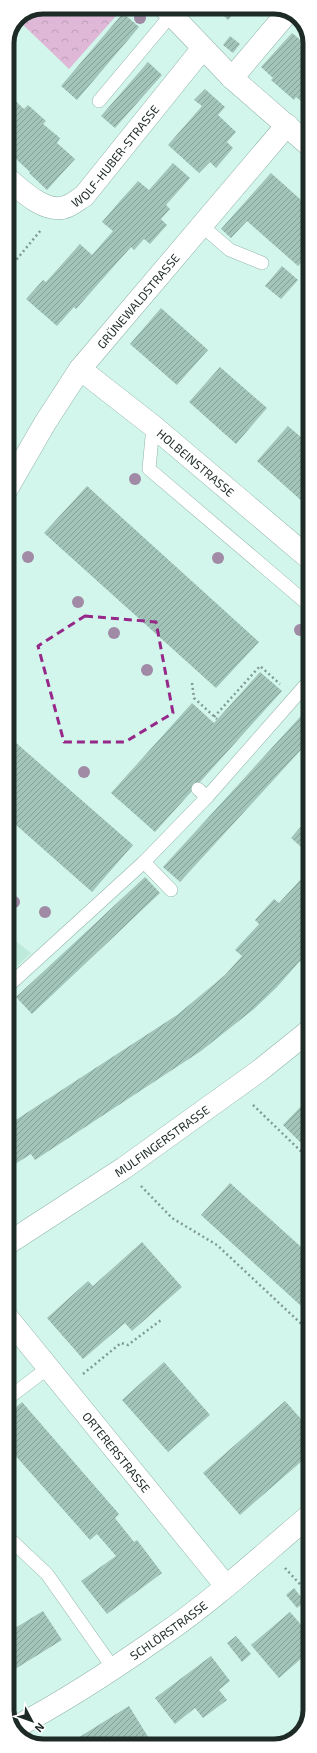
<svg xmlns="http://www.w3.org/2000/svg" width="317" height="1753" viewBox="0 0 317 1753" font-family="'Exo 2',sans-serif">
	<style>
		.built { fill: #beeadc }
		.park { fill: url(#park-crowns) }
		.building { fill: url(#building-hatch) }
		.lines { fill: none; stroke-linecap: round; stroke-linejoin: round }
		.service-casing { stroke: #93b5aa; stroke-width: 14 }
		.minor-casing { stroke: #93b5aa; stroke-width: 23 }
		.path { stroke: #819a93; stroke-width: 2.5; stroke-dasharray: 2 3; stroke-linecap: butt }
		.service { stroke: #fff; stroke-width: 13 }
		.minor { stroke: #fff; stroke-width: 22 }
		.tree { fill: #a08aa6 }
		.marked { fill: none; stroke: #962889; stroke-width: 3; stroke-dasharray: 8 5; stroke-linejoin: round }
		.labels { text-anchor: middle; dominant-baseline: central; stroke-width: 3.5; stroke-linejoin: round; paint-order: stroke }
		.street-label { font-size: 12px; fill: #1d2a26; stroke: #fff }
		.rim { fill: none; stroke: #1d2a26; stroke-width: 5 }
	</style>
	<defs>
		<pattern id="park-crowns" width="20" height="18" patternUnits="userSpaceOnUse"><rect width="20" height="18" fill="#deb8d6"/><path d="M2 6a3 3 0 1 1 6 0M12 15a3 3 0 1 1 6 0" fill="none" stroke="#be9eb8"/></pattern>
		<pattern id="building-hatch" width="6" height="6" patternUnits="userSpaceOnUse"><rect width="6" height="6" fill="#a2c4b9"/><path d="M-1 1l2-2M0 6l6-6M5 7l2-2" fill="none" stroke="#839f96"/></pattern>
	</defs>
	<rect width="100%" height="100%" fill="#d2f6eb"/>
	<polygon class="built" points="7,934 31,953 7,976"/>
	<polygon class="park" points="43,7 124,7 69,69 17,19"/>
	<g class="building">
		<polygon points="214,7 239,7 228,20"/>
		<polygon points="123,13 139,27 77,100 61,86"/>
		<polygon points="292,33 310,48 310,105 308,107 296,97 294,100 271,80 273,78 261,67"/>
		<polygon points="230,36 240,44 233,53 223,45"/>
		<polygon points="148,62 162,75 115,128 101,116"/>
		<polygon points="205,89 225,107 218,115 236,132 227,142 233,148 216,168 210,162 199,173 168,145 202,106 194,100"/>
		<polygon points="7,93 24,109 28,105 46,121 43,124 60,138 57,143 75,159 47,190 29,173 30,172 14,157 16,154 7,146"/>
		<polygon points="173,163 190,178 166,205 170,209 161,219 167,225 150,244 144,239 134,250 131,247 76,309 74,307 57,326 26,299 43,280 46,282 80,244 92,255 113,231 102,222 120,201 138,181 149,190"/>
		<polygon points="271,173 310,208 310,252 298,266 247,221 231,238 221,229"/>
		<polygon points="282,266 298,280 281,299 265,286"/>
		<polygon points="161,308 208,350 177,385 130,344"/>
		<polygon points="220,367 267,408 236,444 189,402"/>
		<polygon points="288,426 310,445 310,496 304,503 257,461"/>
		<polygon points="87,486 259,642 216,688 44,533"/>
		<polygon points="260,672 282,691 155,832 111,793 192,703 214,723"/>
		<polygon points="310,706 310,740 180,882 163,867"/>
		<polygon points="7,735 133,845 92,892 7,817"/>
		<polygon points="310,816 310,855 291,838"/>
		<polygon points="145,877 160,893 32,1014 16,997"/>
		<polygon points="301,879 310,888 310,958 304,965 300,961 277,987 254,1009 201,1051 35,1160 31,1154 7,1169 7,1118 11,1123 177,1015 225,975 242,956 235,950 259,924 255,920 274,899 279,903"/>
		<polygon points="310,1097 310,1152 283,1125"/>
		<polygon points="230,1183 310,1255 310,1314 201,1215"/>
		<polygon points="142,1242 182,1287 132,1331 125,1323 83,1359 47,1318 88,1281 93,1286"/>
		<polygon points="164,1362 210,1415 168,1452 122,1400"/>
		<polygon points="285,1401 310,1429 310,1454 240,1515 203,1473"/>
		<polygon points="22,1402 119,1514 115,1518 134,1542 137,1540 162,1573 107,1614 81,1581 116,1556 97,1534 90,1540 7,1446 7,1415"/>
		<polygon points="294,1588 305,1602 297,1608 286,1595"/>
		<polygon points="43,1611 62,1640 7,1674 7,1633"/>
		<polygon points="290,1612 310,1635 310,1651 279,1678 251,1645"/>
		<polygon points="236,1636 251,1654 242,1662 227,1643"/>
		<polygon points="211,1656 230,1681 219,1690 227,1700 203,1718 195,1708 175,1724 155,1698"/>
		<polygon points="129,1706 150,1740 141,1746 65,1746"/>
	</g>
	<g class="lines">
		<defs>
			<g id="service">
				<polyline points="99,101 171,15"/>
				<polyline points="202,226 230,250 262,263"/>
				<polyline points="153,426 149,469 310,606"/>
				<polyline points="198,789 207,797"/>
				<polyline points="144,862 171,890"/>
				<polyline points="7,987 144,862 207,797 310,680"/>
				<polyline points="7,1399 48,1368"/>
				<polyline points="13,1542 47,1574 113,1668"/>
			</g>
			<g id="minor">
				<polyline points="164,7 232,78 310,146"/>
				<polyline points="232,78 288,12"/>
				<path id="s1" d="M 7,178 C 21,190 47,216 68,206 C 73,204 79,199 84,196 L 203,48"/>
				<path id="s2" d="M 80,369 L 153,426 L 310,559"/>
				<path id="s3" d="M 7,489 L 45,423 L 80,369 L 287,125"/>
				<path id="s4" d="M 7,1244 L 124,1168 L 259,1071 L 310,1030"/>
				<path id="s5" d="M 7,1317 L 226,1586"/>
				<path id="s6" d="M 14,1728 C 65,1701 114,1669 161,1636 C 214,1600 261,1556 310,1515"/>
			</g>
		</defs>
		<use href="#service" class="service-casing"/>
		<use href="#minor" class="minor-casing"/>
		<g class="path">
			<polyline points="7,271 41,230"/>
			<polyline points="192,683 194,698 217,719"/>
			<polyline points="214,717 260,666 280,684"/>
			<polyline points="253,1105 310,1160"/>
			<polyline points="141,1186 172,1218 217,1245 310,1332"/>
			<polyline points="83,1374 121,1343 128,1345 161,1320"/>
			<polyline points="285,1568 310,1595"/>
		</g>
		<use href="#service" class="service"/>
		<use href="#minor" class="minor"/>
	</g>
	<g class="tree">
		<circle cx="140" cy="18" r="6"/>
		<circle cx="135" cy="479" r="6"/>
		<circle cx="28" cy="557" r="6"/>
		<circle cx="218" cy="558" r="6"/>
		<circle cx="78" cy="602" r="6"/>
		<circle cx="300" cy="630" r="6"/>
		<circle cx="114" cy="633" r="6"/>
		<circle cx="147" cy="670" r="6"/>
		<circle cx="84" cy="772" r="6"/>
		<circle cx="14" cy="902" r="6"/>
		<circle cx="45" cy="912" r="6"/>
	</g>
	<path class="marked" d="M 85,616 L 156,622 L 173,713 L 125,742 L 64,742 L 38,646 Z"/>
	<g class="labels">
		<g class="street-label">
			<text stroke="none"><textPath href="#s1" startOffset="140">WOLF-HUBER-STRASSE</textPath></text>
			<text stroke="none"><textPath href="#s3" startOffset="230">GRÜNEWALDSTRASSE</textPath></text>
			<text stroke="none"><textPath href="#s2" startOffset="149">HOLBEINSTRASSE</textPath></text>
			<text stroke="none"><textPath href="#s4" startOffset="186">MULFINGERSTRASSE</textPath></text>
			<text stroke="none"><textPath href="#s5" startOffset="174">ORTERERSTRASSE</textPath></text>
			<text stroke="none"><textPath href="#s6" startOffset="183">SCHLÖRSTRASSE</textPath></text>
		</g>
	</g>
	<path d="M0 0H317V1753H0ZM43 14H274A29 29 0 0 1 303 43V1710A29 29 0 0 1 274 1739H43A29 29 0 0 1 14 1710V43A29 29 0 0 1 43 14Z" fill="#fff" fill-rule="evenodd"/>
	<path class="rim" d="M43 14H274A29 29 0 0 1 303 43V1710A29 29 0 0 1 274 1739H43A29 29 0 0 1 14 1710V43A29 29 0 0 1 43 14Z"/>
	<g transform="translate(32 1721) rotate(131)" stroke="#ffffff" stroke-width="3" paint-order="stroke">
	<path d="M0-3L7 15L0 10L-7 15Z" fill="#1d2a26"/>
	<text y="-6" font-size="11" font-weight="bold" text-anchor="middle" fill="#1d2a26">N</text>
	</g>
</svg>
